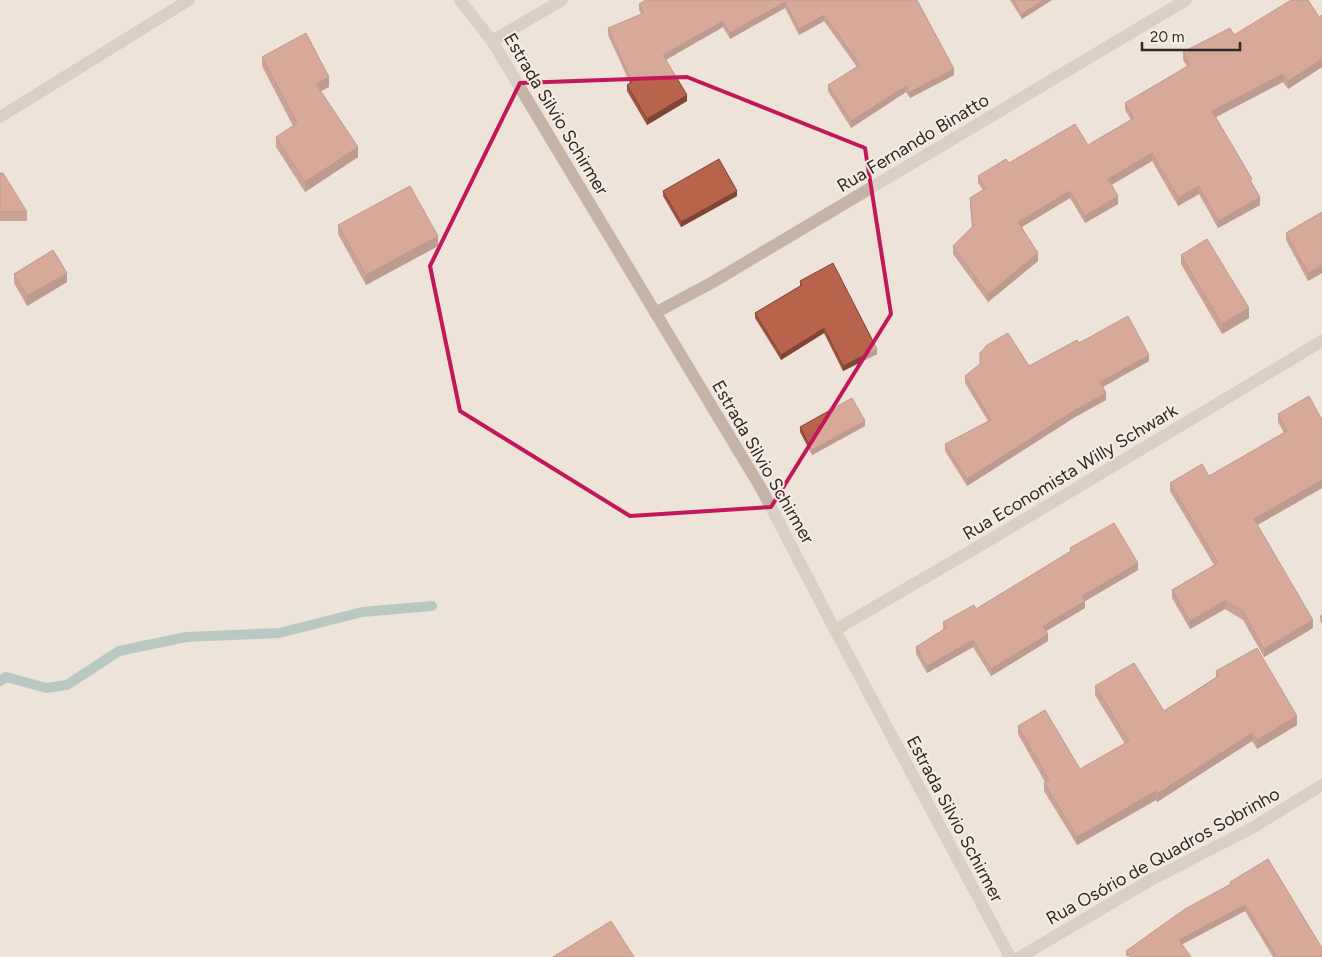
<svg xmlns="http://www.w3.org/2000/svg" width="1322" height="957" viewBox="0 0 1322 957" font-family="Figtree,sans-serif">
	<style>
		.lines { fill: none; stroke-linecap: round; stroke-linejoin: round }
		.stream { stroke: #7ba7a7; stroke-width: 10 }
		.minor { stroke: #c4b3a6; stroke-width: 12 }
		.wall { fill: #9e5541 }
		.shaded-wall { fill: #814535 }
		.building { fill: #b8634c; stroke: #814535 }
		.marked { fill: none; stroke: #c2185b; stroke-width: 4; stroke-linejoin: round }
		.labels { text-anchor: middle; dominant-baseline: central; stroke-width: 4; stroke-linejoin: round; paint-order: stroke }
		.street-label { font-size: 18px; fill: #312926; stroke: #f6ede4 }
	</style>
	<rect width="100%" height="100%" fill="#eee3d9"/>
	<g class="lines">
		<polyline class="stream" points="0,681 6,677 46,688 67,685 119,651 186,637 279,633 362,612 432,606"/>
		<g class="minor">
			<polyline points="460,0 492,41 762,490 835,630 1010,957"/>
			<polyline points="492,41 562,0"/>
			<polyline points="0,117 189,0"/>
			<polyline points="655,313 713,282 1186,0"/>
			<polyline points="835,630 993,538 1322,341"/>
			<polyline points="1020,957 1149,881 1252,828 1322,785"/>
		</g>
	</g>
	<g class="wall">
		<polygon points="917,0 954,75 910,98 906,92 851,128 828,91 828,85 857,67 824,21 799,35 785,8 730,39 723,27 666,60 687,101 647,125 627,91 627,85 630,83 608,35 608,28 641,14 639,10 639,4"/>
		<polygon points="1010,0 1052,0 1022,19"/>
		<polygon points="1322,15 1322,67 1288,89 1283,82 1216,117 1252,184 1260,205 1218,228 1199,194 1178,206 1152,161 1111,185 1118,204 1085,223 1070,198 1022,227 1038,261 988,302 953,254 953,246 972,227 970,205 970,198 983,190 978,183 978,176 1009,163 1088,145 1131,120 1125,110 1125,103 1187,66 1183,60 1183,52 1234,35 1319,17"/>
		<polygon points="262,57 329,87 320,91 358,157 305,192 276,147 276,137 293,126 262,66"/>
		<polygon points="0,173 27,212 27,221 0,221"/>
		<polygon points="663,191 737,196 681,227 663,196"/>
		<polygon points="1322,212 1322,273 1308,281 1286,240 1286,233"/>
		<polygon points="338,225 438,246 366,285 338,234"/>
		<polygon points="1181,255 1249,318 1222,334 1181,264"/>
		<polygon points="14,274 67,282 27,306 14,283"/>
		<polygon points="800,281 877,354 843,371 824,333 781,360 755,318 755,313 800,286"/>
		<polygon points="1079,343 1149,361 1103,387 1106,400 1075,417 967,486 945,451 945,444 988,421 965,383 965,376 980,364 1029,366"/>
		<polygon points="1278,414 1322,488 1257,525 1313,628 1264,657 1243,620 1225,609 1190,629 1172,598 1172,590 1214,565 1170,491 1170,483 1209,476 1284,433 1278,422"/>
		<polygon points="865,426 812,455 800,432 800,427"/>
		<polygon points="1070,548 1138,570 1085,601 1085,608 1046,631 1048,641 991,676 973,647 927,673 916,654 916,647 943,630 943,622 976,609 1070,552"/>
		<polygon points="1322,614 1322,625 1320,620 1320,616"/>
		<polygon points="1216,671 1297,725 1257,749 1252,741 1157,802 1156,800 1077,845 1044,791 1044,783 1045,782 1018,734 1018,726 1080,769 1125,744 1095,695 1095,686 1164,711 1216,677"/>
		<polygon points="1230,882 1322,957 1273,957 1245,911 1182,944 1191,957 1126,956 1126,951 1230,884"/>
	</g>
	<g class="shaded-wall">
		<polygon points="1044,0 1052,0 1022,19 1022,14"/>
		<polygon points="785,2 785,8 730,39 730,33"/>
		<polygon points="824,15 824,21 799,35 799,29"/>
		<polygon points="723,21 723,27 663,61 663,55"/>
		<polygon points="1322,59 1322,67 1288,89 1288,81"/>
		<polygon points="954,69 954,75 910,98 910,92"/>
		<polygon points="1283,74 1283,82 1212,119 1212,111"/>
		<polygon points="329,77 329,87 316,94 316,84"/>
		<polygon points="906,86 906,92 851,128 851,121"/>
		<polygon points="687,95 687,101 647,125 647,119"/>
		<polygon points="358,147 358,157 305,192 305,182"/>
		<polygon points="1152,153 1152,161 1108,187 1108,179"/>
		<polygon points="1199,186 1199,194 1178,206 1178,198"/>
		<polygon points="737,191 737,196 681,227 681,222"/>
		<polygon points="1070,191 1070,198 1018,229 1018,222"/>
		<polygon points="1118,196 1118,204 1085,223 1085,216"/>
		<polygon points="1260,197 1260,205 1218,228 1218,221"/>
		<polygon points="438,236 438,246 366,285 366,275"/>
		<polygon points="1038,253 1038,261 988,302 988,294"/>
		<polygon points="1322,266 1322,273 1308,281 1308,273"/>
		<polygon points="67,273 67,282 27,306 27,296"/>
		<polygon points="1249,308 1249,318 1222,334 1222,324"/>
		<polygon points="824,328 824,333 781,360 781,355"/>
		<polygon points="877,349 877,354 843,371 843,366"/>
		<polygon points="1149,355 1149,361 1100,388 1100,382"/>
		<polygon points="1106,393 1106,400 1075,417 967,486 967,479 1075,410"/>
		<polygon points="865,421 865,426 812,455 812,450"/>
		<polygon points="1322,480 1322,488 1254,527 1254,519"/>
		<polygon points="1138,563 1138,570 1082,603 1082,596"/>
		<polygon points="1085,601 1085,608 1043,633 1043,626"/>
		<polygon points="1225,601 1225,609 1190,629 1190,621"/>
		<polygon points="1313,620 1313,628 1264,657 1264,649"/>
		<polygon points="1048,634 1048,641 991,676 991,669"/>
		<polygon points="973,640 973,647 927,673 927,666"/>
		<polygon points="1297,716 1297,725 1257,749 1257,740"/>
		<polygon points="1252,733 1252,741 1157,802 1157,794"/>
		<polygon points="1156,791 1156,800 1077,845 1077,837"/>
		<polygon points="1245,905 1245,911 1179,946 1179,940"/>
	</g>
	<g class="building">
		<polygon points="646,0 917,0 954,69 910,92 906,86 851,121 828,85 860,65 824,15 799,29 785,2 730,33 723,21 663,55 687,95 647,119 627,85 632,82 608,28 644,13 639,4"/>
		<polygon points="1013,0 1044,0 1022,14"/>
		<polygon points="1291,0 1308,0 1319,17 1322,15 1322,59 1288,81 1283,74 1212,111 1252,179 1250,180 1260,197 1218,221 1199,186 1178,198 1152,153 1108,179 1118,196 1085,216 1070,191 1018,222 1038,253 988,294 953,246 973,226 970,198 986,188 978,176 1006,159 1009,163 1075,124 1088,145 1134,118 1125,103 1190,65 1183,52 1230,28 1234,35"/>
		<polygon points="306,33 329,77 316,84 358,147 305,182 276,137 297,123 262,57"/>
		<polygon points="719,159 737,191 681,222 663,191"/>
		<polygon points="0,173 3,173 27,212 0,212"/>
		<polygon points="410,186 438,236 366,275 338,225"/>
		<polygon points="1322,212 1322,266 1308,273 1286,233"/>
		<polygon points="1207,239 1249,308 1222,324 1181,255"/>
		<polygon points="53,250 67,273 27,296 14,274"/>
		<polygon points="833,263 877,349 843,366 824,328 781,355 755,313 802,285 800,281"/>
		<polygon points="1128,316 1149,355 1100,382 1106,393 1075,410 967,479 945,444 991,420 965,376 980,364 980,353 987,345 1008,333 1029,366 1077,340 1079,343"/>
		<polygon points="1309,396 1322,420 1322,480 1254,519 1313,620 1264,649 1243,611 1225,601 1190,621 1172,590 1218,563 1170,483 1202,464 1209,476 1287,431 1278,414"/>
		<polygon points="852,398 865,421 812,450 800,427"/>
		<polygon points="1114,523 1138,563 1082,596 1085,601 1043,626 1048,634 991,669 973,640 927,666 916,647 946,628 943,622 974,605 976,609 1071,551 1070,548"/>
		<polygon points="1257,648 1297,716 1257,740 1252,733 1157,794 1156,791 1077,837 1044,783 1049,780 1018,726 1045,710 1080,769 1129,741 1095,686 1134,663 1164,711 1219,676 1216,671"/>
		<polygon points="1268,859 1322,948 1322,957 1277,957 1245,905 1179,940 1191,957 1130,957 1126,951 1185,909 1231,884 1230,882"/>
		<polygon points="611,921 634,957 553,957"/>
	</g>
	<path d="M0 0H1322V957H0ZM 687,77 L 865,148 L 891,314 L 771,507 L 630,516 L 460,411 L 430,266 L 520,83 Z" fill="#eee3d9" fill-opacity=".55" fill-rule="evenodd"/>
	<path class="marked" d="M 687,77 L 865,148 L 891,314 L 771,507 L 630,516 L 460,411 L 430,266 L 520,83 Z"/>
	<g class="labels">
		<g class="street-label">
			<text transform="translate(556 114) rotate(59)">Estrada Silvio Schirmer</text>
			<text transform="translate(913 143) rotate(-31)">Rua Fernando Binatto</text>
			<text transform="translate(763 462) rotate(60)">Estrada Silvio Schirmer</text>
			<text transform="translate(1070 472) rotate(-31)">Rua Economista Willy Schwark</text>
			<text transform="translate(955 819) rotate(62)">Estrada Silvio Schirmer</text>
			<text transform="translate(1163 856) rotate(-29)">Rua Osório de Quadros Sobrinho</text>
		</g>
	</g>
	<path d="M1142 42v8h98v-8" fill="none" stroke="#312926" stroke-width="2.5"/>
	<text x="1150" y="42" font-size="15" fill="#312926" stroke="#f6ede4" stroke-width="4" paint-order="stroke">20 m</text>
</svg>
